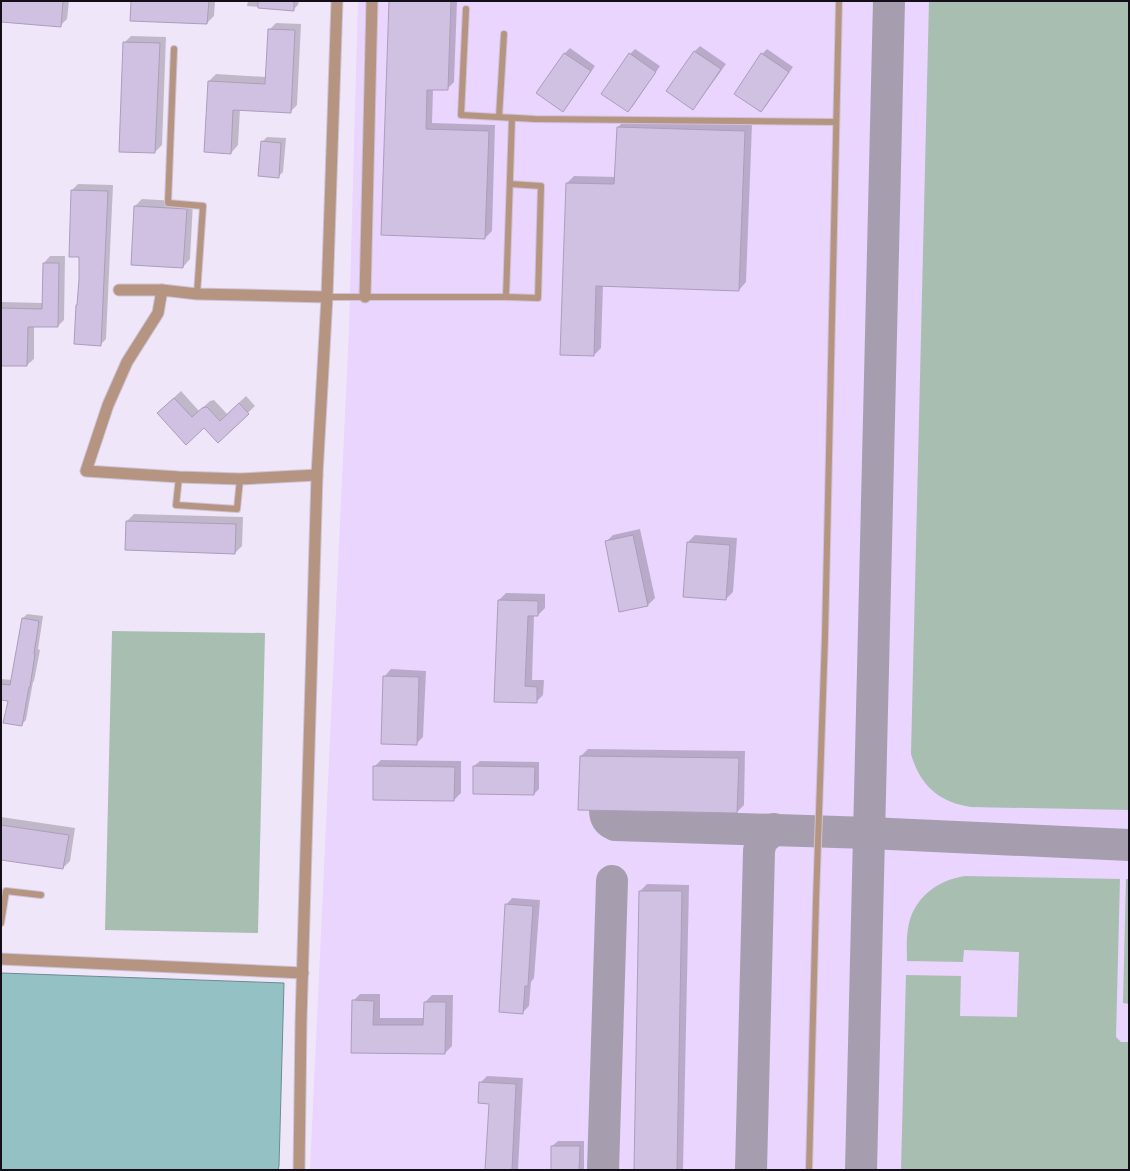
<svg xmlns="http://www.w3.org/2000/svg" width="1130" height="1171" viewBox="0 0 1130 1171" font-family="Karla,sans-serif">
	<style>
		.built { fill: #e9d5fd }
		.green { fill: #a8beb1 }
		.water { fill: #94c1c4; stroke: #6e8b91 }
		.shadow { fill: #0003 }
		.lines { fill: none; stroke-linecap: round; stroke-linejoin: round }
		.taxiway { stroke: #a69eae; stroke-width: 32 }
		.building { fill: #d0c0e1; stroke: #ad9dbc }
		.service-casing { stroke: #cdc3d6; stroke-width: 8 }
		.minor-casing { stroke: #cdc3d6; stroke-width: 13 }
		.tertiary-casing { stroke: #cdc3d6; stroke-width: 13 }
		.service { stroke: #b59581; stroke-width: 6 }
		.minor { stroke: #b59581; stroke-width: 11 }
		.tertiary { stroke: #b59581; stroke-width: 11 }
	</style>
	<rect width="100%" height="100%" fill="#f0e6fa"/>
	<polygon class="built" points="358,1 1129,1 1129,1170 310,1170 349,329"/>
	<g class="green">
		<path d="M 929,1 L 1129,1 L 1129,810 L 971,807 C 938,802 920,785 911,754 Z"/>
		<polygon points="112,631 265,633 258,933 105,930"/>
		<path d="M 965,876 L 1120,879 L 1116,1037 L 1121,1042 L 1129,1042 L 1129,1170 L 901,1170 L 906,975 L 961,976 L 960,1016 L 1017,1017 L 1019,952 L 964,950 L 963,962 L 907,961 C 907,950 906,939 908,929 C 912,899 937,880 965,876 Z"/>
		<polygon points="1126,879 1129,879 1129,1004 1123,1003"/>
	</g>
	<polygon class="water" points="1,973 284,983 279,1166 278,1170 1,1170"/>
	<g class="shadow">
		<polygon points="1,1 69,1 67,19 60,26 1,21"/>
		<polygon points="132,1 215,1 214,16 207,23"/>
		<polygon points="248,1 299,1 298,5 293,10 247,6"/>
		<polygon points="390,1 457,1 454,82 447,89 433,89 432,123 495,125 492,231 485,238 382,234"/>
		<polygon points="276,23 301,24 297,105 290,112 240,109 238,145 231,153 209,81 216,74 266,77 269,30"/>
		<polygon points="131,36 166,37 162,145 155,152 124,43"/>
		<polygon points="700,46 726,64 698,103 693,108 668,91 695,51"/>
		<polygon points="570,48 595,66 568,105 563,110 537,93 565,53"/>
		<polygon points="635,49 660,66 633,106 628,111 630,54"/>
		<polygon points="767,49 793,67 766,106 761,111 762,54"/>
		<polygon points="625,120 752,124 746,282 739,290 603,285 601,348 594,355 567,183 574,176 616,177 618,127"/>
		<polygon points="1,121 2,122 1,138"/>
		<polygon points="267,137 286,138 283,172 278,177 262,142"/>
		<polygon points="78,184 113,185 106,339 100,345 72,190"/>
		<polygon points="142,199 193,202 190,259 183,267 135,206"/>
		<polygon points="50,256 65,256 64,320 58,326 34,326 34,359 27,365 1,365 1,302 43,303 44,263"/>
		<polygon points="181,391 199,411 210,401 214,400 227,414 246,396 255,406 218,442 204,426 165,406"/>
		<polygon points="134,514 243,517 242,546 235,553 127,521"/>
		<polygon points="640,529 655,598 648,605 606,542 613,535"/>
		<polygon points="695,535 737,538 733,592 726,599 688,542"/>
		<polygon points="506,593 545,594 545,608 538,615 534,615 532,680 544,680 543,695 536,702 495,701 499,600"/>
		<polygon points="27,614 43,616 38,649 40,650 34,681 33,682 26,720 21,725 9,700 1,699 1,679 12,680 22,619"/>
		<polygon points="391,669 426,671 423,737 416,744 384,677"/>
		<polygon points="588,749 745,751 744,805 737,812 581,756"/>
		<polygon points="381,760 461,761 461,793 454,800 374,767"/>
		<polygon points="480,761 539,762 539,789 534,794 474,766"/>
		<polygon points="1,817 75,828 70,861 63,868 1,859"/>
		<polygon points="647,884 689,885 683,1170 635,1170 640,891"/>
		<polygon points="512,898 540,900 534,978 531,982 529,1006 522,1013 506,905"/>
		<polygon points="360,994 380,994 380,1018 424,1018 425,1002 432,995 453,995 452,1046 445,1053 352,1052 353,1001"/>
		<polygon points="487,1076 523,1078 518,1169 517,1170 486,1170 490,1103 480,1083"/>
		<polygon points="558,1141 584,1141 584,1170 552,1170 552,1146"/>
	</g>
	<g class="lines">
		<g class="taxiway">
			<path d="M 605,810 C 605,818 608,822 615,825 L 869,833 L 1129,845"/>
			<polyline points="603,1170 612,881"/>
			<polyline points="751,1170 759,851 761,841 774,829"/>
			<polyline points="861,1170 889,1"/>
		</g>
	</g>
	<g class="building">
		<polygon points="1,1 63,1 61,27 1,22"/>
		<polygon points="131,1 209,1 207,24 130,21"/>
		<polygon points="258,1 294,1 294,11 258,8"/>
		<polygon points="389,1 451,1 448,90 427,90 426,129 489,131 485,239 381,235"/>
		<polygon points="268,29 295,30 291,113 233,110 231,154 204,152 208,81 265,84"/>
		<polygon points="123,42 160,43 155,153 119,152"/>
		<polygon points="694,51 721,69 693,110 666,91"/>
		<polygon points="564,53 591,71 563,112 536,93"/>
		<polygon points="629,53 656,72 628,112 601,94"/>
		<polygon points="761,53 789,72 761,112 734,94"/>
		<polygon points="617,127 745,131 739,291 596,286 594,356 560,355 566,183 614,184"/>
		<polygon points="261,141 281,143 279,178 258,176"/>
		<polygon points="71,190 108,191 101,346 74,344 76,305 77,305 79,279 79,257 69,257"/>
		<polygon points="134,206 187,209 183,268 131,265"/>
		<polygon points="43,263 59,263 58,327 28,327 27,366 1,366 1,308 42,309"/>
		<polygon points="174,398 192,417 202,408 207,407 220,421 239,403 249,414 218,443 204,428 186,445 157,413"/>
		<polygon points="126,521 236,524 235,554 125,550"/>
		<polygon points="633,535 648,606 619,612 605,541"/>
		<polygon points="687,542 730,545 726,600 683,597"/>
		<polygon points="498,600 538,601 538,616 528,616 525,686 537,687 537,703 494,702"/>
		<polygon points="22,618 39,621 34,654 35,654 30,687 29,687 22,726 3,723 8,701 1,700 1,684 10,685"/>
		<polygon points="383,676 419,677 417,745 381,744"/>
		<polygon points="580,756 739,758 737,813 578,810"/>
		<polygon points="373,766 455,767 454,801 373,800"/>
		<polygon points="473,766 535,767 534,795 473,794"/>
		<polygon points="1,825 69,835 63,869 1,860"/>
		<polygon points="639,891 682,891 677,1170 634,1170"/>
		<polygon points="505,904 533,906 528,986 525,986 523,1014 499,1012"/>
		<polygon points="352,1000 374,1001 373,1025 423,1025 424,1002 446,1002 445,1054 351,1053"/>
		<polygon points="479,1082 516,1084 512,1170 485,1170 489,1104 478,1103"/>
		<polygon points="551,1146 580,1146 579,1170 551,1170"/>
	</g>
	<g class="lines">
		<defs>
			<g id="service">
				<polyline points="466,9 461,115 535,119 836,122"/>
				<polyline points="174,49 168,203 203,206 197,294"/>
				<polyline points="499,117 504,34"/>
				<polyline points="327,297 506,297 512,118"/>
				<polyline points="506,297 538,298 541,186 510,184"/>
				<polyline points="179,477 176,505 237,509 240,479"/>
				<polyline points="1,923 6,891 41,895"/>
				<polyline points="809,1170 816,901 825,636 839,1"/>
			</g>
			<g id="minor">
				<polyline points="119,290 162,290"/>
				<polyline points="365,297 372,1"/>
				<polyline points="317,475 240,479 179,477 86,471 108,405 127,362 158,313 162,290 197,294 327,297"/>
				<polyline points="1,959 303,973"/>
			</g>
			<polyline id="tertiary" points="299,1170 301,1021 317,475 327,297 337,1"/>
		</defs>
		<use href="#service" class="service-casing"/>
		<use href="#minor" class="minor-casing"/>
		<use href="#tertiary" class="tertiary-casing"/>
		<use href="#service" class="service"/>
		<use href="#minor" class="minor"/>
		<use href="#tertiary" class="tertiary"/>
	</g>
	<rect width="1130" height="1171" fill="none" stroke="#140e19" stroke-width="4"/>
</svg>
